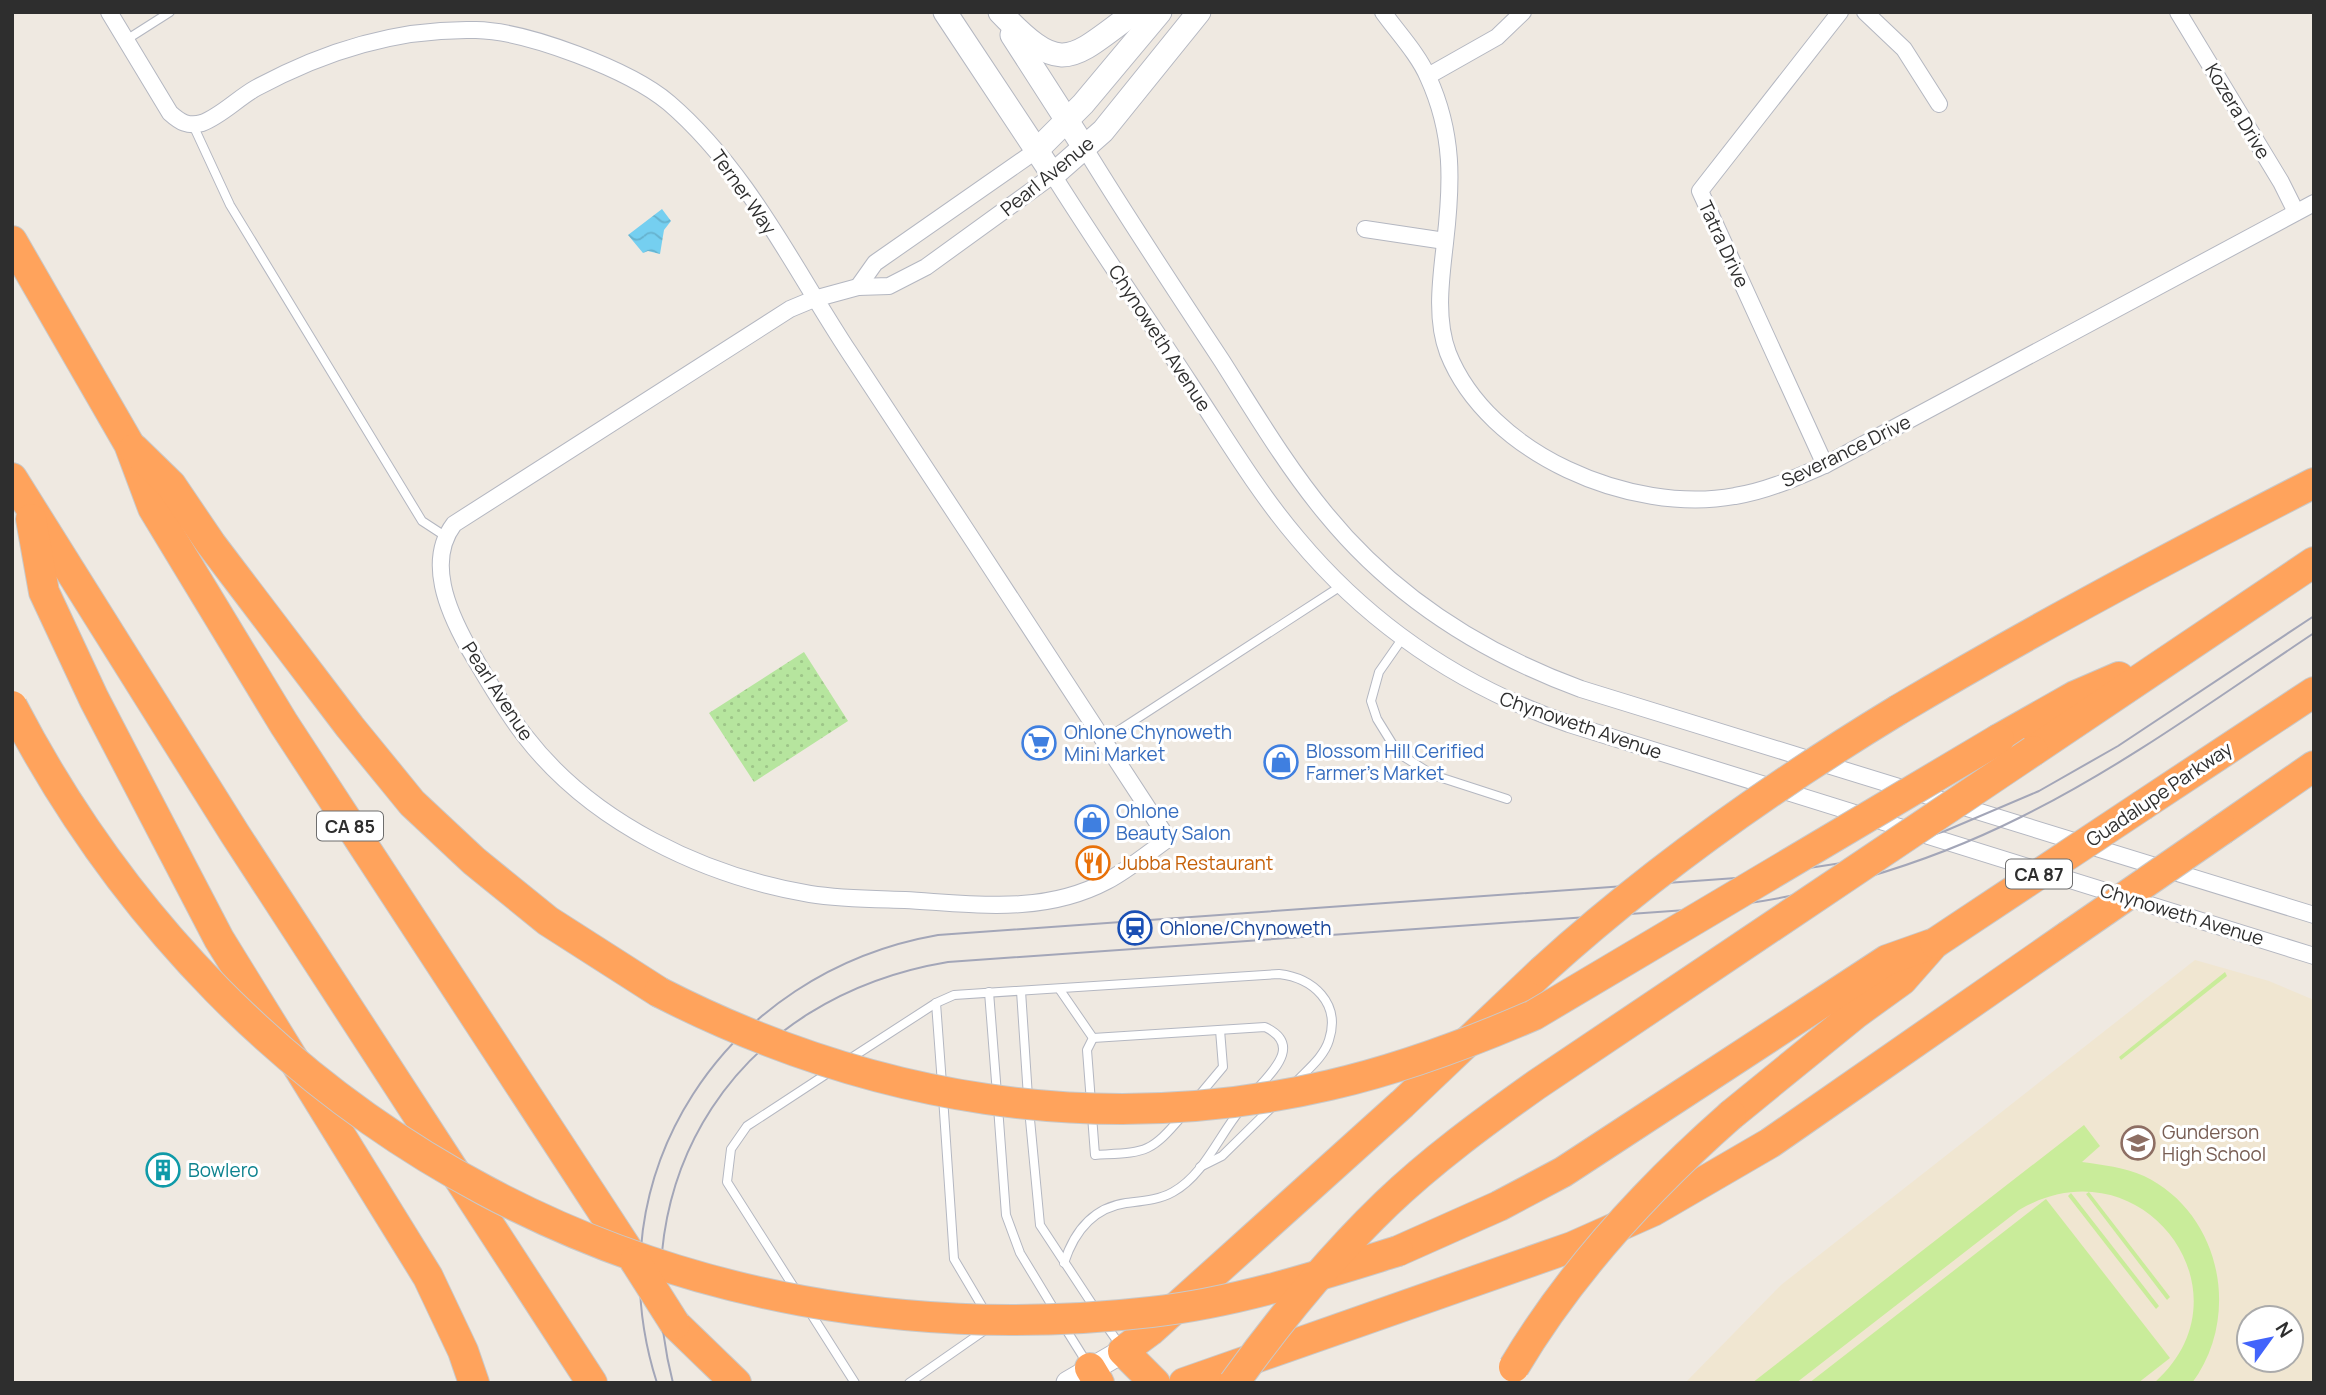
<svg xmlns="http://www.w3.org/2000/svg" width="2326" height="1395" viewBox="0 0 2326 1395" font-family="Manrope,sans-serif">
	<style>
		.education { fill: #f0e6d1; fill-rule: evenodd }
		.park { fill: url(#park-dots) }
		.pitch { fill: #c9ec9a }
		.water { fill: url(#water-waves) }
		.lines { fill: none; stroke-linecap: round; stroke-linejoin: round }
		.lane-casing { stroke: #b4b7c1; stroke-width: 10 }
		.street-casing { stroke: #b4b7c1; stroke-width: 18 }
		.secondary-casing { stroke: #b4b7c1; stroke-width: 25 }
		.highway-casing { stroke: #c9c9c9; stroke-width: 32 }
		.lane { stroke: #fff; stroke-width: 8 }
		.street { stroke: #fff; stroke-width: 16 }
		.secondary { stroke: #fff; stroke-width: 23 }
		.highway { stroke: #ffa35c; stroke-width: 30 }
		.tram { stroke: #a3a6b8; stroke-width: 2 }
		.highway-bridge-casing { stroke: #c9c9c9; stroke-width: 32; stroke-linecap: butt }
		.highway-bridge { stroke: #ffa35c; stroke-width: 30 }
		.labels { text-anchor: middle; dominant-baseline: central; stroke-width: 6; stroke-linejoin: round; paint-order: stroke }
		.shield { fill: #fff; stroke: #6d6d6d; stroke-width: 2 }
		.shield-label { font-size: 18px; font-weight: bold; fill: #2e2e2e }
		.street-label { font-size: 19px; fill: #2e2e2e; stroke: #fff }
		.shop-label { font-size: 19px; fill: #366cbe; stroke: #fff; text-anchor: start }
		.food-label { font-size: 19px; fill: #c56008; stroke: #fff; text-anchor: start }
		.transit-label { font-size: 19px; fill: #164399; stroke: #fff; text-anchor: start }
		.education-label { font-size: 19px; fill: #785e54; stroke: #fff; text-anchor: start }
		.culture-label { font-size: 19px; fill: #0d838f; stroke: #fff; text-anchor: start }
	</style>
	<defs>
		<pattern id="park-dots" width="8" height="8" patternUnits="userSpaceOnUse" patternTransform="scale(1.75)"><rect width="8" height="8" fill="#b6e59e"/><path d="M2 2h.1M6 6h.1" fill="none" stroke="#9dc588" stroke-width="1.8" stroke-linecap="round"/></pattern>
		<pattern id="water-waves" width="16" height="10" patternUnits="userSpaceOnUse" patternTransform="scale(1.75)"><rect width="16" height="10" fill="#75cff0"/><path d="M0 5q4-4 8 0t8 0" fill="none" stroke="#66b2ce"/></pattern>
	</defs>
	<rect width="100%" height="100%" fill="#efe9e1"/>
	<path class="education" d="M 2195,960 L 2269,981 L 2314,1000 L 2314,1383 L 1685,1383 L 1781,1285 ZM 2249,1318 L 2291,1318 L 2291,1360 L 2249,1360 Z"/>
	<polygon class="park" points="804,652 848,721 754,782 709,713"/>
	<g class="pitch">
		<polygon points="2225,972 2227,976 2121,1060 2119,1057"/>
		<path d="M 2084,1125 L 2100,1146 L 2082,1162 C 2103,1165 2124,1167 2144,1176 C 2221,1213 2242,1316 2192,1383 L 2154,1383 C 2257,1293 2141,1138 2019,1210 L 1796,1383 L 1752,1383 Z"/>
		<polygon points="2089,1192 2170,1297 2167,1300 2086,1194"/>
		<polygon points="2071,1193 2159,1306 2156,1309 2068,1196"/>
		<polygon points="2046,1199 2170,1358 2138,1383 1809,1383"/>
	</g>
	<polygon class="water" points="662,209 671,221 664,230 660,254 648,251 643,253 628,235"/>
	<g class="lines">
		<defs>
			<g id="lane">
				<polyline points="126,40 170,12"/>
				<polyline points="193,125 230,205 422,521 445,536"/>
				<polyline points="1402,639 1379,672 1371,701 1377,719 1398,753 1433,775 1507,799"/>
				<polyline points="1104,740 1341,586"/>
				<polyline points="1060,990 1093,1038"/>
				<polyline points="1021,991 1028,1097"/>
				<polyline points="989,992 997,1094"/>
				<polyline points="936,1003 942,1084"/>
				<path d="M 1093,1038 L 1265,1027 C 1301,1044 1275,1069 1258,1088"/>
				<path d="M 1093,1038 L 1087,1050 L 1095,1155 C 1145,1152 1149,1155 1182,1116"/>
				<path d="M 848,1060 L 936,1003 L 954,995 L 1279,974 C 1313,978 1341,1003 1329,1040 C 1324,1057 1307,1070 1296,1082"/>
				<polyline points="943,1097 954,1259 986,1313"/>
				<polyline points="1197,1098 1223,1067 1220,1030"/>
				<polyline points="998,1107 1006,1215 1020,1253 1054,1309"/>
				<polyline points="1029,1109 1040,1225 1094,1307"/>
				<polyline points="1200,1167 1222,1156 1275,1104"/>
				<path d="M 1064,1263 C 1074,1232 1092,1208 1126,1203 C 1142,1201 1159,1200 1173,1192 C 1204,1175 1219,1135 1241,1109"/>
				<polyline points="795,1289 727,1182 731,1149 747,1126 831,1071"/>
				<polyline points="808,1309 855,1383"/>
				<polyline points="1103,1321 1120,1345"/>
				<polyline points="1062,1323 1087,1363"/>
				<polyline points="909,1383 988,1328"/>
			</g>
			<g id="street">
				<path d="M 109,12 L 170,113 C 180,122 188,127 202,123 C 221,116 238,98 256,88 C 324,51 398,28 476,30 C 527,31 630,70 669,103 C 747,170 793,267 849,352 C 956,514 1062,676 1168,839 C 1148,853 1128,870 1107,881 C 1043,915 974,904 905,900 C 874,899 841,899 810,894 C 704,876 592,823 525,736 C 503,708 486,677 468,647 C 448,611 426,561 454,524 L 790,309 L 814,299 L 858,287 L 889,286 L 926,267 L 1053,175 C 1097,245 1144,313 1189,382 C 1224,435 1257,491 1298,539 C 1371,626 1462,687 1569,724 L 2314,956"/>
				<path d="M 1383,12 C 1398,33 1418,54 1428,77 C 1454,134 1452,183 1445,243 C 1441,278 1435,319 1448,353 C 1488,454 1631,515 1735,496 C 1767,491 1795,478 1825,465 L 2314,203"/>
				<polyline points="1865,12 1904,49 1939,104"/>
				<polyline points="2178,12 2281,182 2296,212"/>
				<polyline points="1428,76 1497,37 1523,12"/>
				<path d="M 1084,147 C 1128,219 1175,290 1222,361 C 1255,413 1287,467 1326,514 C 1393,596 1483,653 1581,689 L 2314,915"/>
				<polyline points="1365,229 1445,241"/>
				<polyline points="858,287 875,263 1037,150"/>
				<polyline points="1825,465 1700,191 1840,12"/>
			</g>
			<g id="secondary">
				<polyline points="945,12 1053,175 1103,131 1199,12"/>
				<path d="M 1000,12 C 1062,77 1069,61 1135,12"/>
				<polyline points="1012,35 1084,147"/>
				<polyline points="1037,150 1083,104 1160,12"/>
				<polyline points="1068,1383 1123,1351"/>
			</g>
			<g id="highway">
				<polyline points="12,241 129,444 153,508 284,724 635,1261"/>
				<polyline points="134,449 171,485 211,544 350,727 412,803 474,861 548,921 659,992"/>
				<polyline points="12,478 235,834 592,1383"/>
				<polyline points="31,519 44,592 94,699 219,939 428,1277 463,1351 474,1383"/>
				<path d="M 1898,710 C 2034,629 2173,555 2314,483"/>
				<polyline points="1999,739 2075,696 2119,677"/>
				<polyline points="2033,751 2314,562"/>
				<polyline points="2143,805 2314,692"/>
				<polyline points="2223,829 2314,766"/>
				<polyline points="1731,1115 1855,1014 1902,980 1932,946"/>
				<polyline points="1398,1251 1499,1206 1563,1172 1887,960 1935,943"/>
				<polyline points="675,1324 736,1383"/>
				<polyline points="1090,1368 1099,1383"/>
				<polyline points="1155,1383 1123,1351 1150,1331 1402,1104 1542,971"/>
				<polyline points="1184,1383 1572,1247 1653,1211 1770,1143 2068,936"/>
			</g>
		</defs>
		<use href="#lane" class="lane-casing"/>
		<use href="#street" class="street-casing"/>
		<use href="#secondary" class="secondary-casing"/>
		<use href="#highway" class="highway-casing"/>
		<use href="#lane" class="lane"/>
		<use href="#street" class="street"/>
		<use href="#secondary" class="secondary"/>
		<use href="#highway" class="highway"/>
		<g class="tram">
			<path d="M 657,1383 C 590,1174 726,972 938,935 L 1750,877 L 1848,862 L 1945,831 L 2039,791 L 2118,746 L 2314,616"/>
			<path d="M 673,1383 C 620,1176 738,997 948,962 L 1700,909 C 1810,899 1921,867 2021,817 C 2124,766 2218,697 2314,633"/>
		</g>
		<defs>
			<g id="highway-bridge">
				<path d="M 12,706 C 235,1135 671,1367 1151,1312 C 1234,1303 1318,1276 1398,1251"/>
				<polyline points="2068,936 2223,829"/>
				<polyline points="1935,943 2143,805"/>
				<path d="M 1542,971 C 1651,872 1773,786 1898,710"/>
				<path d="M 659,992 C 868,1099 1098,1139 1330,1085 C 1400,1069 1467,1044 1534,1015 L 1999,739"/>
				<polyline points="635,1261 675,1324"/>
				<path d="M 1514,1367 C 1571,1271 1647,1189 1731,1115"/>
				<path d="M 1234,1383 C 1280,1319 1329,1259 1386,1204 C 1432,1160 1484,1122 1536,1085 L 2033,751"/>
			</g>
		</defs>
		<use href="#highway-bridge" class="highway-bridge-casing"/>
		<use href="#highway-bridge" class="highway-bridge"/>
	</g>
	<defs>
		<symbol id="supermarket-ring" viewBox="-11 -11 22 22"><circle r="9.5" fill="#fff" stroke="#3f7fe0" stroke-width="1.5"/><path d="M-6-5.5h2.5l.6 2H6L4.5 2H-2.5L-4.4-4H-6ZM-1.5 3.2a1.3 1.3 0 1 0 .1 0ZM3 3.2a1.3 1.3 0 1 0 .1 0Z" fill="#3f7fe0"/></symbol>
		<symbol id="shop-ring" viewBox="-11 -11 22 22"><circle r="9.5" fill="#fff" stroke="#3f7fe0" stroke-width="1.5"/><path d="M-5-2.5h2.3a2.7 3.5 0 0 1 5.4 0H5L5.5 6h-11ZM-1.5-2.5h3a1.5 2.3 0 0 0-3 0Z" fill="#3f7fe0"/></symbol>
		<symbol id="restaurant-ring" viewBox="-11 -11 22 22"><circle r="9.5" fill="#fff" stroke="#e8710a" stroke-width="1.5"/><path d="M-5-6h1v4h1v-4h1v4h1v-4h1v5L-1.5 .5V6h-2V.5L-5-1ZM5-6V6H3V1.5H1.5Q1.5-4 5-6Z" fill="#e8710a"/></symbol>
		<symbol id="station-ring" viewBox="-11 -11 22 22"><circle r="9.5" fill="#fff" stroke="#1a4fb4" stroke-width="1.5"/><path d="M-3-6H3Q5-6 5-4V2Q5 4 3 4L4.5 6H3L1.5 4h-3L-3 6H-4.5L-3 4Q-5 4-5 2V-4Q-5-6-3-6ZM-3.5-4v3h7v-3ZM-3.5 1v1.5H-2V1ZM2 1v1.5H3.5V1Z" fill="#1a4fb4"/></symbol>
		<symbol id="school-ring" viewBox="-11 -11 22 22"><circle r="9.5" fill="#fff" stroke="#8d6e63" stroke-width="1.5"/><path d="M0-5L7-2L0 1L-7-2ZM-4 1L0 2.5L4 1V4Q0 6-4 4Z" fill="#8d6e63"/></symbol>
		<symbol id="building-ring" viewBox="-11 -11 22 22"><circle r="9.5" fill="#fff" stroke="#0f9aa8" stroke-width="1.5"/><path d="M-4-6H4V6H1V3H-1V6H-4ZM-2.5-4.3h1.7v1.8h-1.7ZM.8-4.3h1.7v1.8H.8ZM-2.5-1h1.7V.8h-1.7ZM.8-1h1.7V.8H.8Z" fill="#0f9aa8"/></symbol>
	</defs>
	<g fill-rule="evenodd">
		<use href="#supermarket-ring" x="1020" y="724" width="38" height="38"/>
		<use href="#shop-ring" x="1262" y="743" width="38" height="38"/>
		<use href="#shop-ring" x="1073" y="803" width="38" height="38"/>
		<use href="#restaurant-ring" x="1074" y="844" width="38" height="38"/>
		<use href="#station-ring" x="1116" y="909" width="38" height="38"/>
		<use href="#school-ring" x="2119" y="1124" width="38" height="38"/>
		<use href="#building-ring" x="144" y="1151" width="38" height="38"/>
	</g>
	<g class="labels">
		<g class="shield">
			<rect x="317" y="811.5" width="66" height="29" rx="5"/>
			<rect x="2006" y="859.5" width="66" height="29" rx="5"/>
		</g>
		<g class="shield-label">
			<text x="350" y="826">CA 85</text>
			<text x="2039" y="874">CA 87</text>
		</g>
		<g class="street-label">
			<text transform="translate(2238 111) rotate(59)">Kozera Drive</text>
			<text transform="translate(1047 176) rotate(-39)">Pearl Avenue</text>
			<text transform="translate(744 192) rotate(55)">Terner Way</text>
			<text transform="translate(1724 244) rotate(65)">Tatra Drive</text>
			<text transform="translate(1160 338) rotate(57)">Chynoweth Avenue</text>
			<text transform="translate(1846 451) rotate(-26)">Severance Drive</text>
			<text transform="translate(498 691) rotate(57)">Pearl Avenue</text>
			<text transform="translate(1581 725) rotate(19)">Chynoweth Avenue</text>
			<text transform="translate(2159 794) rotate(-34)">Guadalupe Parkway</text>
			<text transform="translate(2182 914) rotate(17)">Chynoweth Avenue</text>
		</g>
		<g class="shop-label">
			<text x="1064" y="732">Ohlone Chynoweth<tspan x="1064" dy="22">Mini Market</tspan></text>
			<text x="1306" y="751">Blossom Hill Cerified<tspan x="1306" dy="22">Farmer's Market</tspan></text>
			<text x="1116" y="811">Ohlone<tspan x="1116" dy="22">Beauty Salon</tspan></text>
		</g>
		<g class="food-label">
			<text x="1118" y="863">Jubba Restaurant</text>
		</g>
		<g class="transit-label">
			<text x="1160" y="928">Ohlone/Chynoweth</text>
		</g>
		<g class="education-label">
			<text x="2162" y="1132">Gunderson<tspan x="2162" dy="22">High School</tspan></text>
		</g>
		<g class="culture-label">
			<text x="188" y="1170">Bowlero</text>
		</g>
	</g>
	<rect width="2326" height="1395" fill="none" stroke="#2e2e2e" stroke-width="28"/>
	<g transform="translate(2270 1339) rotate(57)"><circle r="33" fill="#ffffff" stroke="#ababab" stroke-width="2"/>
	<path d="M0-5L12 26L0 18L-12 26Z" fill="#4264fb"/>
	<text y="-10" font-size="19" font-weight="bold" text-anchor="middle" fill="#2e2e2e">N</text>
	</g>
</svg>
